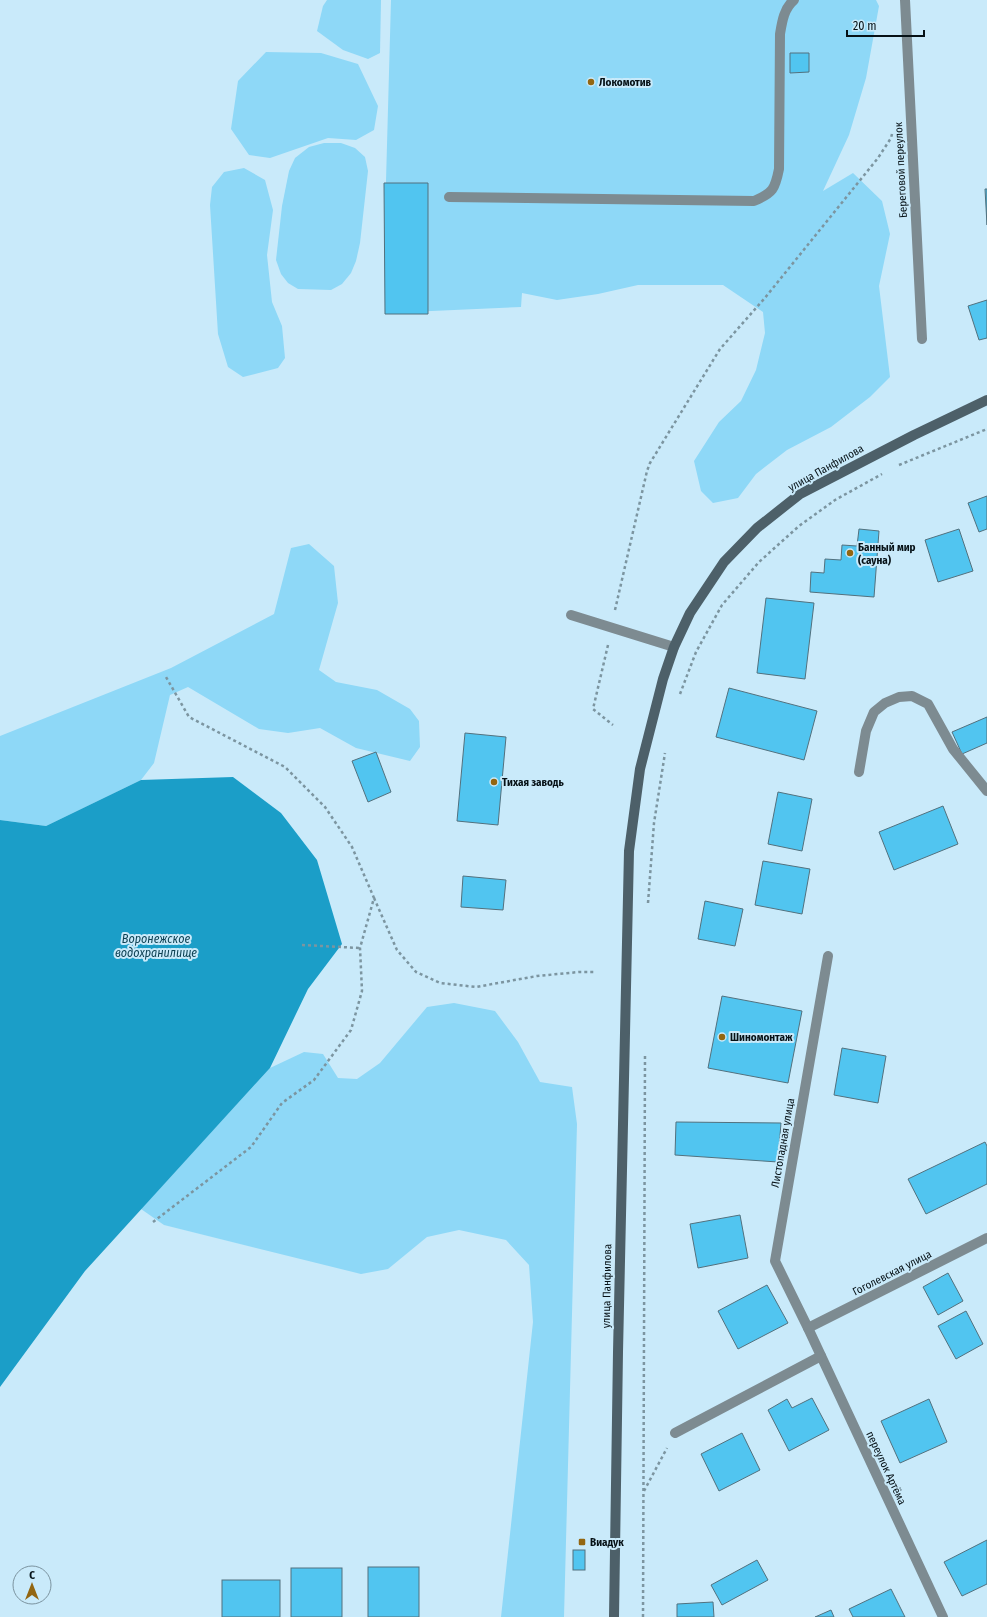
<svg xmlns="http://www.w3.org/2000/svg" width="987" height="1617" viewBox="0 0 987 1617" font-family="'Fira Sans Condensed',sans-serif">
	<style>
		.green { fill: #8ed8f7 }
		.water { fill: #1b9ec8 }
		.building { fill: #51c5f0; stroke: #52717e }
		.lines { fill: none; stroke-linecap: round; stroke-linejoin: round }
		.path { stroke: #7c95a0; stroke-width: 2.5; stroke-dasharray: 3 3; stroke-linecap: butt }
		.lane { stroke: #7d8b91; stroke-width: 10 }
		.street { stroke: #7d8b91; stroke-width: 10 }
		.secondary { stroke: #4d6069; stroke-width: 10 }
		.poi-dot { fill: #936611; stroke: #c9eafa; stroke-width: 1.5 }
		.labels { text-anchor: middle; dominant-baseline: central; stroke-width: 4; stroke-linejoin: round; paint-order: stroke }
		.poi-label { font-size: 11px; font-weight: bold; fill: #061116; stroke: #c9eafa; text-anchor: start }
		.street-label { font-size: 11px; fill: #061116; stroke: #c9eafa }
		.water-label { font-size: 12px; font-style: italic; fill: #0d4052; stroke: #c9eafa }
	</style>
	<rect width="100%" height="100%" fill="#c9eafa"/>
	<g class="green">
		<polygon points="327,0 381,0 380,53 368,59 343,50 317,31 323,6"/>
		<polygon points="391,0 876,0 879,6 866,78 849,135 823,191 853,173 882,201 890,234 879,286 890,377 870,397 831,427 787,450 756,474 738,498 713,503 701,491 694,461 719,422 741,401 756,370 765,333 763,312 723,285 638,285 598,294 557,300 522,293 521,307 387,313 386,181"/>
		<polygon points="266,52 321,53 358,64 378,106 374,130 356,140 328,138 270,158 249,155 231,129 238,81"/>
		<polygon points="324,143 341,143 355,148 365,157 368,171 360,243 356,261 351,273 342,284 331,290 298,289 288,283 281,274 276,260 282,206 289,171 295,158 309,147"/>
		<polygon points="244,168 265,180 273,210 267,255 272,302 282,326 285,358 278,368 243,377 228,367 218,334 210,205 212,187 224,172"/>
		<polygon points="309,544 334,566 338,603 319,670 336,682 377,690 410,709 419,721 420,747 410,761 356,748 320,728 288,733 259,729 188,687 170,695 154,763 141,780 46,826 0,820 0,736 171,668 274,614 291,548"/>
		<polygon points="454,1003 495,1011 518,1042 540,1082 572,1087 577,1124 564,1617 501,1617 533,1322 529,1265 506,1240 459,1230 427,1237 388,1269 361,1274 164,1225 141,1209 270,1068 304,1052 323,1054 338,1078 357,1079 380,1063 427,1007"/>
	</g>
	<polygon class="water" points="233,777 281,813 317,860 342,944 308,989 270,1068 85,1271 0,1387 0,820 46,826 141,780"/>
	<g class="building">
		<polygon points="790,53 809,53 809,72 790,73"/>
		<polygon points="384,183 428,183 428,314 385,314"/>
		<polygon points="985,189 987,189 987,225"/>
		<polygon points="987,300 987,338 979,340 968,306"/>
		<polygon points="987,496 987,529 979,532 968,503"/>
		<polygon points="859,529 879,531 874,597 810,592 811,572 824,573 825,559 841,560 842,545 857,546"/>
		<polygon points="959,529 973,571 938,582 925,540"/>
		<polygon points="766,598 814,603 805,679 757,673"/>
		<polygon points="729,688 817,711 804,760 716,737"/>
		<polygon points="987,717 987,743 962,754 952,732"/>
		<polygon points="465,733 506,737 498,825 457,821"/>
		<polygon points="376,752 391,792 368,802 352,761"/>
		<polygon points="778,792 812,799 802,851 768,844"/>
		<polygon points="943,806 958,844 894,870 879,832"/>
		<polygon points="763,861 810,869 802,914 755,905"/>
		<polygon points="463,876 506,880 503,910 461,907"/>
		<polygon points="705,901 743,909 735,946 698,939"/>
		<polygon points="722,996 802,1011 788,1083 708,1068"/>
		<polygon points="842,1048 886,1056 878,1103 834,1095"/>
		<polygon points="676,1122 781,1123 778,1162 675,1155"/>
		<polygon points="985,1142 987,1146 987,1184 926,1214 908,1179"/>
		<polygon points="740,1215 748,1258 698,1268 690,1224"/>
		<polygon points="948,1273 963,1301 938,1315 923,1287"/>
		<polygon points="767,1285 788,1323 738,1349 718,1311"/>
		<polygon points="966,1311 983,1344 956,1359 938,1326"/>
		<polygon points="812,1398 829,1430 789,1451 768,1410 787,1399 792,1408"/>
		<polygon points="929,1399 947,1442 900,1463 881,1421"/>
		<polygon points="742,1433 760,1470 719,1491 701,1454"/>
		<polygon points="987,1540 987,1584 962,1596 944,1562"/>
		<rect x="573" y="1550" width="12" height="20"/>
		<polygon points="757,1560 768,1580 722,1605 711,1585"/>
		<rect x="368" y="1567" width="51" height="50"/>
		<rect x="291" y="1568" width="51" height="49"/>
		<rect x="222" y="1580" width="58" height="37"/>
		<polygon points="891,1589 905,1617 853,1617 849,1609"/>
		<polygon points="713,1602 714,1617 677,1617 677,1604"/>
		<polygon points="831,1610 834,1617 815,1617"/>
	</g>
	<g class="lines">
		<g class="path">
			<polyline points="899,465 987,429"/>
			<polyline points="615,610 647,471 650,463 720,349 764,299 878,158 891,138 892,134"/>
			<polyline points="608,645 593,709 613,725"/>
			<polyline points="680,694 696,652 722,605 759,562 799,526 835,500 882,474"/>
			<polyline points="374,898 397,950 416,972 440,983 476,987 537,976 579,972 596,972"/>
			<polyline points="648,903 654,823 665,753"/>
			<polyline points="302,945 360,948"/>
			<polyline points="153,1222 251,1147 282,1103 314,1080 351,1030 362,991 360,948 374,898 352,847 325,807 285,767 189,717 166,677"/>
			<polyline points="644,1491 667,1448"/>
			<polyline points="643,1617 645,1056"/>
		</g>
		<g class="lane">
			<path d="M 449,197 L 754,201 C 773,193 775,189 779,169 L 780,34 C 782,22 784,8 794,0"/>
			<polyline points="571,615 674,647"/>
		</g>
		<g class="street">
			<polyline points="905,0 922,339"/>
			<polyline points="859,772 866,731 874,712 885,703 899,697 912,696 928,704 953,749 987,791"/>
			<polyline points="828,956 775,1261 808,1328 943,1617"/>
			<polyline points="808,1328 987,1238"/>
			<polyline points="675,1433 821,1356"/>
		</g>
		<polyline class="secondary" points="614,1617 618,1352 629,851 640,769 663,679 674,647 690,613 724,562 757,528 800,494 914,435 987,400"/>
	</g>
	<g class="poi-dot">
		<circle cx="591" cy="82" r="4"/>
		<circle cx="850" cy="553" r="4"/>
		<circle cx="494" cy="782" r="4"/>
		<circle cx="722" cy="1037" r="4"/>
		<rect x="578" y="1538" width="8" height="8" rx="2"/>
	</g>
	<g class="labels">
		<g class="poi-label">
			<text x="599" y="82">Локомотив</text>
			<text x="858" y="547">Банный мир<tspan x="858" dy="13">(сауна)</tspan></text>
			<text x="502" y="782">Тихая заводь</text>
			<text x="730" y="1037">Шиномонтаж</text>
			<text x="590" y="1542">Виадук</text>
		</g>
		<g class="street-label">
			<text transform="translate(901 170) rotate(-93)">Береговой переулок</text>
			<text transform="translate(826 468) rotate(-29)">улица Панфилова</text>
			<text transform="translate(783 1143) rotate(-80)">Листопадная улица</text>
			<text transform="translate(892 1273) rotate(-27)">Гоголевская улица</text>
			<text transform="translate(607 1286) rotate(-89)">улица Панфилова</text>
			<text transform="translate(886 1468) rotate(65)">переулок Артёма</text>
		</g>
		<g class="water-label">
			<text x="156" y="939">Воронежское<tspan x="156" dy="14">водохранилище</tspan></text>
		</g>
	</g>
	<g transform="translate(32 1585)"><circle r="19" fill="#c9eafa" stroke="#7b939f"/>
	<path d="M0-3L7 15L0 10L-7 15Z" fill="#936611"/>
	<text y="-6" font-size="11" font-weight="bold" text-anchor="middle" fill="#061116">С</text>
	</g>
	<path d="M847 30v6h77v-6" fill="none" stroke="#061116" stroke-width="2"/>
	<text x="853" y="30" font-size="12" fill="#061116" stroke="#c9eafa" stroke-width="3" paint-order="stroke">20 m</text>
</svg>
